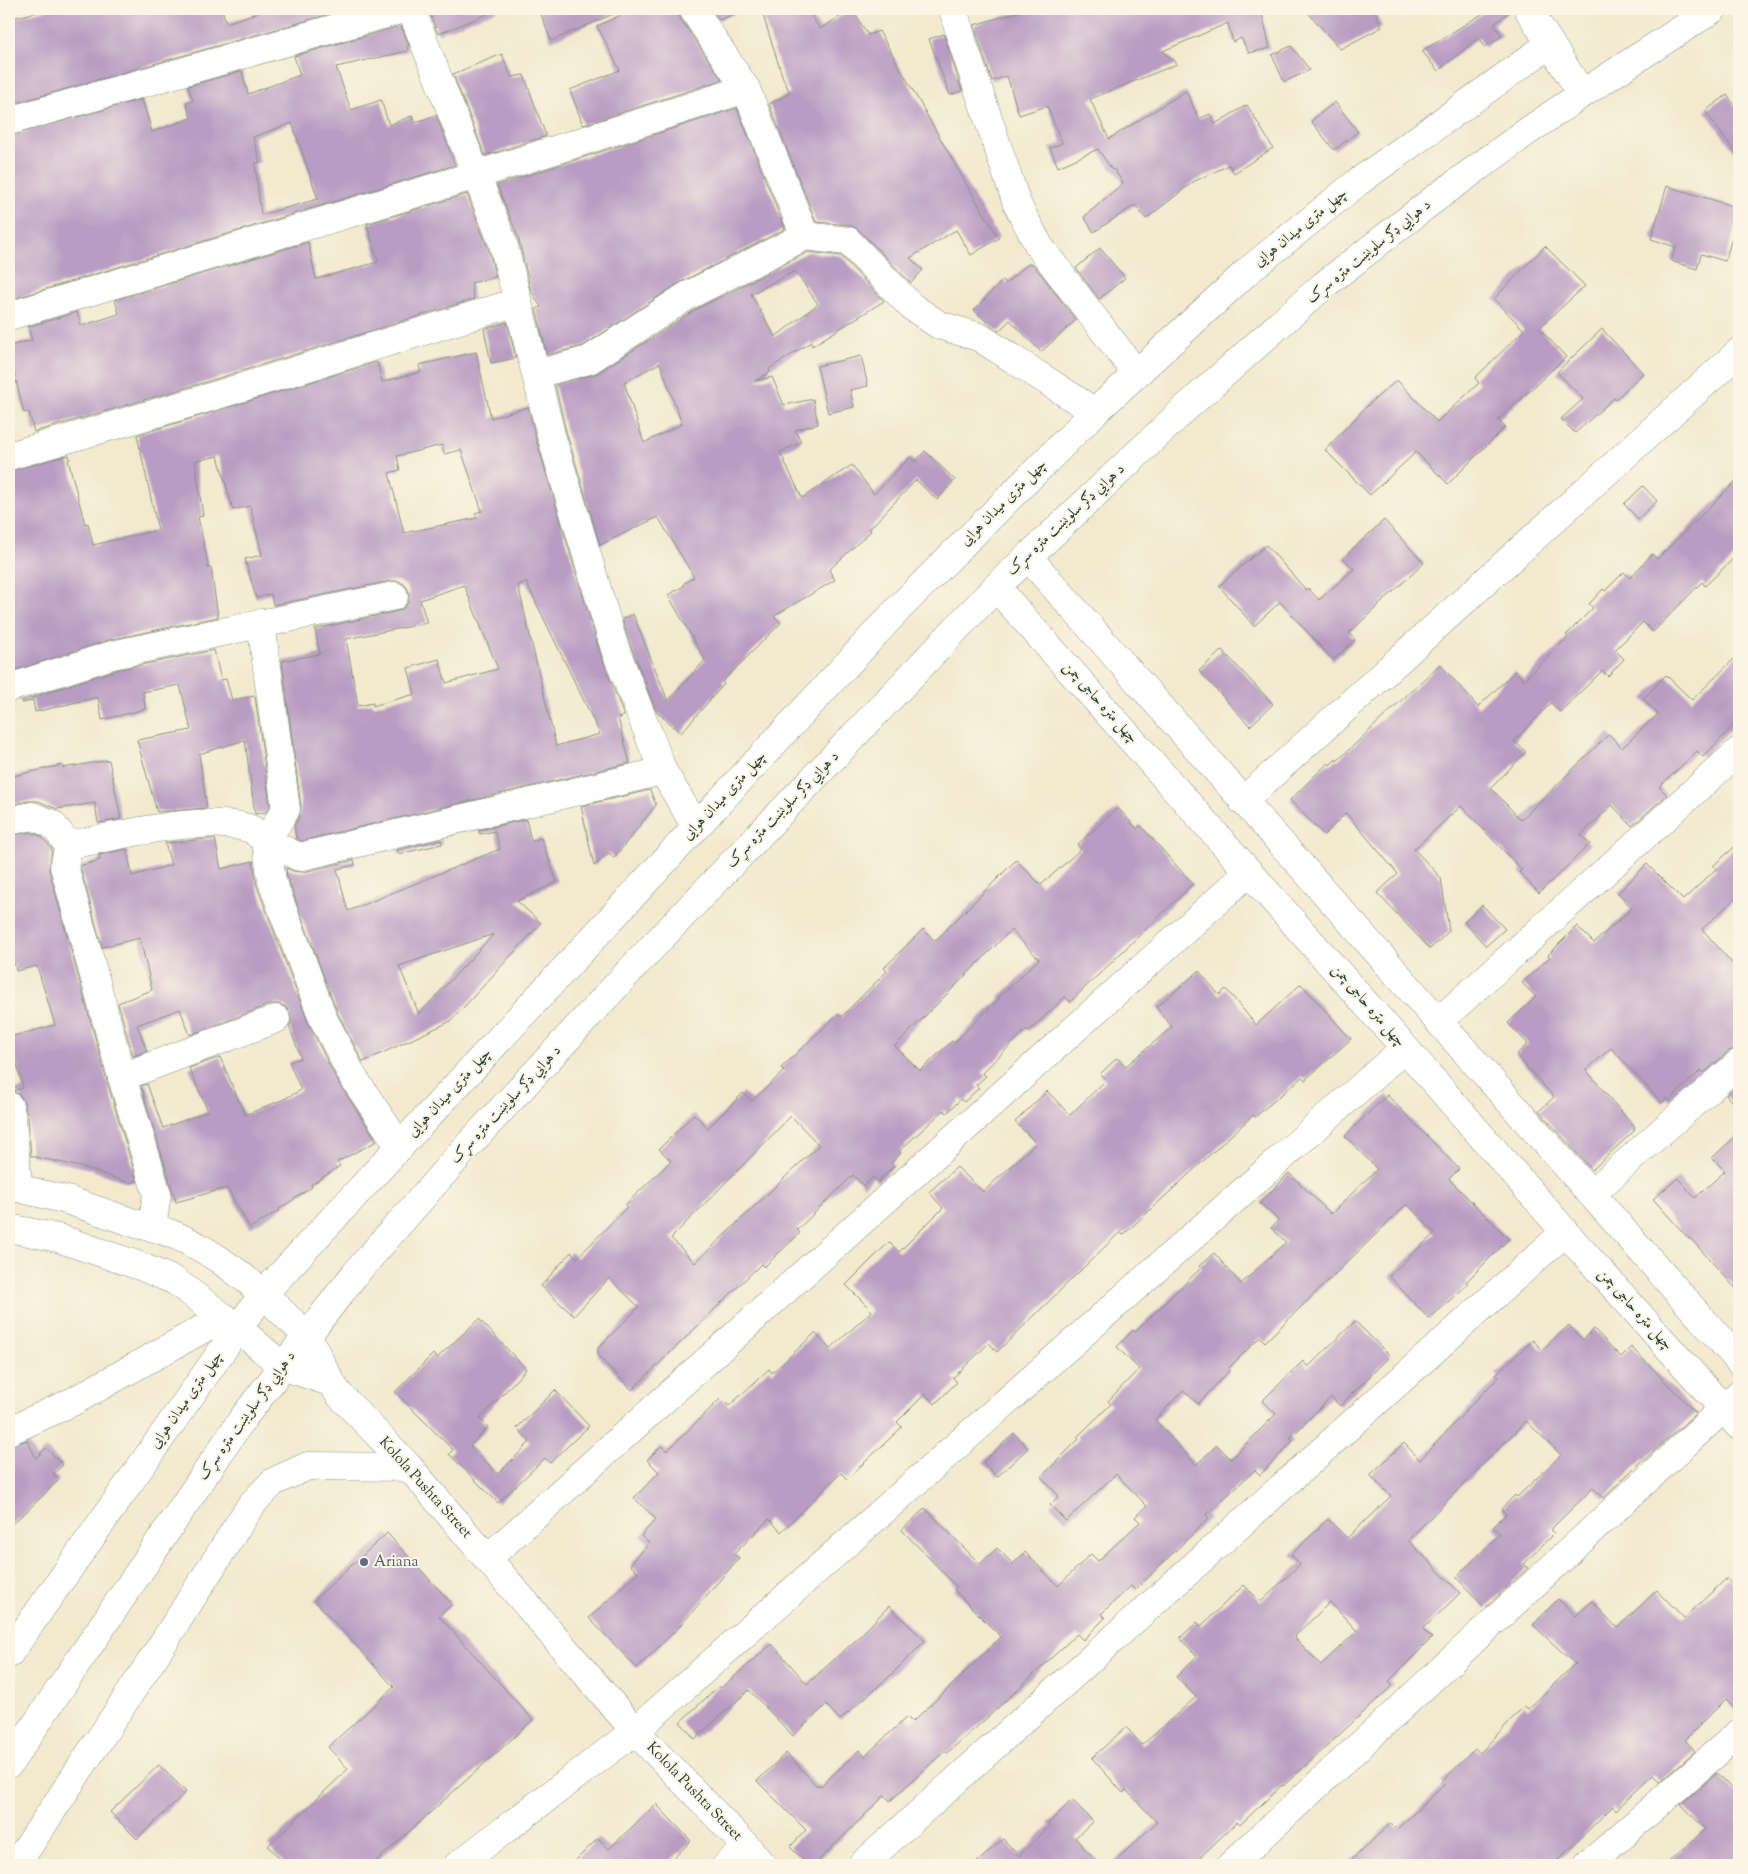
<svg xmlns="http://www.w3.org/2000/svg" width="1748" height="1874" viewBox="0 0 1748 1874" font-family="'Sorts Mill Goudy',Amiri,serif">
	<style>
		.building { fill: #b89cc3; fill-rule: evenodd }
		.lines { fill: none; stroke-linecap: round; stroke-linejoin: round }
		.minor-casing { stroke: #889381; stroke-width: 29 }
		.tertiary-casing { stroke: #889381; stroke-width: 29 }
		.secondary-casing { stroke: #889381; stroke-width: 29 }
		.primary-casing { stroke: #889381; stroke-width: 29 }
		.minor { stroke: #fff; stroke-width: 28 }
		.tertiary { stroke: #fff; stroke-width: 28 }
		.secondary { stroke: #fff; stroke-width: 28 }
		.primary { stroke: #fff; stroke-width: 28 }
		.service-dot { fill: #5c6f8a; stroke: #fcf5e5; stroke-width: 2 }
		.labels { text-anchor: middle; dominant-baseline: central; stroke-width: 4; stroke-linejoin: round; paint-order: stroke }
		.street-label { font-size: 15px; fill: #1f3d34; stroke: #fcf5e5 }
		.service-label { font-size: 15px; fill: #4e5e75; stroke: #fcf5e5; text-anchor: start }
	</style>
	<rect width="100%" height="100%" fill="#fcf5e5"/>
	<filter id="ink" filterUnits="userSpaceOnUse"><feTurbulence type="fractalNoise" baseFrequency=".02" numOctaves="2"/><feDisplacementMap in="SourceGraphic" scale="10" xChannelSelector="R" yChannelSelector="G"/><feConvolveMatrix kernelMatrix="1 2 1 2 8 2 1 2 1" color-interpolation-filters="sRGB"/></filter>
	<filter id="wash" filterUnits="userSpaceOnUse"><feTurbulence type="fractalNoise" baseFrequency=".0096" numOctaves="4" result="noise"/><feDisplacementMap in="SourceGraphic" scale="20" xChannelSelector="R" yChannelSelector="G"/><feGaussianBlur stdDeviation="1.12" result="paint"/><feColorMatrix in="noise" values="0 0 0 0 0 0 0 0 0 0 0 0 0 0 0 0 0 1.4 0 .05"/><feComposite in="paint" operator="in"/></filter>
	<g filter="url(#wash)">
		<rect width="100%" height="100%" fill="#f2e9ce"/>
		<g id="blocks">
			<g class="building">
				<polygon points="50,9 222,9 226,23 269,9 347,9 9,105 9,19"/>
				<polygon points="428,9 498,9 498,10 438,34"/>
				<polygon points="539,9 625,9 551,41"/>
				<polygon points="634,9 678,9 680,18 722,80 583,125 570,90 620,70 597,26"/>
				<polygon points="712,9 741,9 742,11 719,20"/>
				<polygon points="761,9 807,9 820,29 852,9 868,35 879,31 968,187 999,238 971,255 956,230 910,258 923,270 911,283 859,230 850,225 816,222 769,104 790,93 783,78"/>
				<polygon points="1028,9 1261,9 1270,48 1249,53 1241,38 1233,42 1228,23 1163,51 1177,64 1090,99 1109,139 1186,91 1199,119 1210,114 1215,124 1247,105 1273,148 1234,173 1229,165 1193,182 1146,219 1135,205 1094,232 1084,217 1123,183 1114,169 1112,170 1098,149 1058,167 1050,148 1062,143 1047,106 1019,115 1007,76 992,81 979,42 974,25"/>
				<polygon points="1305,9 1374,9 1382,27 1340,49"/>
				<polygon points="1490,9 1507,9 1509,12 1494,24 1502,36 1485,47 1479,37 1438,71 1422,51"/>
				<path d="M 401,26 L 409,45 L 407,46 L 408,51 L 336,67 L 351,110 L 381,100 L 389,125 L 412,116 L 414,123 L 436,115 L 455,165 L 16,298 L 9,268 L 9,136 L 142,99 L 152,132 L 191,118 L 186,103 L 193,101 L 188,86 L 242,71 L 248,94 L 300,75 L 294,56 ZM 292,123 L 318,199 L 261,215 L 255,164 L 260,162 L 253,137 Z"/>
				<polygon points="944,34 962,91 950,95 929,39"/>
				<polygon points="1291,46 1310,70 1284,82 1272,55"/>
				<polygon points="502,54 511,77 524,75 546,136 485,156 453,74"/>
				<polygon points="1727,95 1739,111 1739,158 1705,111"/>
				<polygon points="1335,102 1358,132 1334,150 1311,121"/>
				<polygon points="737,108 785,229 679,283 583,346 547,355 536,309 541,307 531,291 518,237 497,185"/>
				<polygon points="1667,186 1739,208 1739,215 1725,261 1701,254 1697,269 1671,261 1676,247 1651,239"/>
				<polygon points="467,194 488,248 496,277 471,283 474,299 206,382 34,432 29,412 24,413 9,352 9,346 32,340 28,327 77,312 81,326 119,314 115,300 308,242 316,279 378,262 367,224"/>
				<polygon points="1545,246 1585,286 1539,328 1566,357 1498,420 1505,427 1448,484 1416,452 1370,495 1325,450 1368,405 1397,380 1437,422 1479,383 1475,378 1524,330 1494,299"/>
				<polygon points="1100,248 1125,278 1099,299 1076,268"/>
				<path d="M 808,252 L 841,256 L 884,301 L 812,346 L 811,342 L 769,369 L 770,372 L 755,381 L 772,377 L 784,405 L 813,399 L 818,424 L 795,430 L 801,442 L 780,452 L 802,498 L 852,465 L 874,494 L 910,457 L 915,462 L 925,451 L 955,480 L 937,500 L 916,480 L 869,529 L 871,531 L 829,570 L 835,580 L 774,616 L 781,623 L 722,682 L 724,684 L 681,733 L 656,711 L 630,644 L 622,619 L 633,614 L 668,701 L 705,660 L 668,595 L 684,586 L 683,584 L 694,577 L 658,517 L 600,545 L 566,431 L 555,385 L 598,373 L 695,310 ZM 795,271 L 818,304 L 775,337 L 751,294 ZM 660,363 L 682,424 L 644,443 L 624,382 Z"/>
				<polygon points="1028,264 1033,264 1076,320 1041,352 1010,320 999,331 990,325 974,310 1003,280 1006,283"/>
				<polygon points="507,322 516,358 491,363 484,329"/>
				<polygon points="1602,329 1643,373 1615,400 1614,398 1575,433 1561,419 1583,399 1557,372"/>
				<path d="M 476,352 L 491,418 L 528,407 L 536,439 L 600,653 L 624,716 L 618,718 L 630,763 L 301,841 L 296,838 L 294,825 L 299,817 L 301,807 L 282,661 L 320,654 L 315,629 L 398,611 L 404,608 L 409,601 L 409,592 L 406,586 L 399,581 L 391,581 L 273,605 L 271,594 L 256,598 L 245,559 L 262,555 L 250,506 L 233,510 L 218,456 L 195,461 L 203,516 L 198,517 L 209,569 L 211,568 L 218,617 L 109,640 L 12,671 L 9,660 L 9,471 L 69,455 L 70,459 L 68,460 L 85,524 L 88,523 L 93,545 L 158,530 L 137,435 L 377,362 L 382,382 L 421,372 L 419,365 ZM 442,445 L 444,454 L 461,450 L 482,511 L 475,513 L 477,518 L 404,533 L 389,473 L 400,470 L 397,456 ZM 526,582 L 600,734 L 556,746 L 518,585 ZM 464,585 L 498,669 L 446,683 L 439,659 L 408,668 L 415,694 L 373,706 L 373,703 L 358,706 L 346,639 L 427,623 L 420,600 Z"/>
				<polygon points="861,356 868,386 850,390 854,407 828,413 817,366"/>
				<polygon points="1739,478 1739,553 1705,586 1702,582 1653,632 1643,622 1615,650 1624,659 1608,676 1602,671 1560,712 1551,703 1514,741 1526,752 1491,788 1521,820 1609,734 1622,748 1658,714 1643,699 1666,675 1692,700 1739,654 1739,720 1703,757 1697,751 1659,787 1667,795 1632,826 1612,805 1581,835 1590,844 1539,893 1519,872 1522,870 1461,806 1414,849 1441,878 1449,931 1430,949 1377,893 1398,874 1346,813 1324,835 1290,800 1328,763 1330,765 1336,759 1337,761 1440,664 1478,707 1515,671 1524,680 1568,637 1566,635 1593,608 1589,604 1603,589 1605,591 1624,572 1630,578 1652,554 1657,559"/>
				<polygon points="1643,486 1657,501 1638,519 1624,504"/>
				<polygon points="1384,520 1424,563 1349,633 1355,640 1333,660 1280,602 1254,626 1219,586 1266,545 1306,590 1308,588 1319,600 1354,569 1343,558"/>
				<polygon points="214,650 221,680 226,679 232,700 255,696 270,806 266,812 255,814 245,740 199,754 207,808 157,812 137,740 191,730 180,685 143,692 145,709 102,720 98,697 35,712 33,700 22,703 21,701 116,670"/>
				<polygon points="1222,650 1273,704 1250,726 1199,671"/>
				<polygon points="109,760 121,819 98,823 95,803 57,809 38,801 29,801 9,805 9,777 62,765 63,768"/>
				<polygon points="650,790 656,805 614,858 609,853 594,866 581,806"/>
				<path d="M 1118,808 L 1137,829 L 1140,825 L 1193,884 L 1070,1002 L 1065,997 L 1029,1031 L 1027,1029 L 982,1073 L 986,1076 L 976,1085 L 979,1088 L 964,1102 L 961,1099 L 947,1113 L 944,1110 L 899,1151 L 901,1153 L 891,1163 L 894,1166 L 878,1182 L 873,1177 L 864,1186 L 853,1175 L 797,1230 L 800,1233 L 764,1267 L 761,1264 L 632,1390 L 598,1356 L 598,1348 L 639,1307 L 609,1278 L 574,1316 L 541,1286 L 571,1252 L 577,1258 L 627,1207 L 625,1205 L 671,1161 L 659,1149 L 694,1114 L 708,1128 L 743,1093 L 752,1101 L 784,1071 L 781,1068 L 838,1014 L 841,1017 L 887,971 L 884,968 L 923,929 L 935,941 L 1016,860 L 1041,885 L 1081,849 L 1077,845 ZM 1011,930 L 1039,959 L 998,998 L 999,999 L 954,1043 L 952,1041 L 920,1071 L 895,1046 ZM 791,1116 L 819,1145 L 695,1263 L 671,1238 Z"/>
				<path d="M 526,819 L 531,841 L 541,838 L 557,882 L 517,901 L 541,923 L 451,1021 L 363,1062 L 337,1012 L 287,877 L 286,868 L 293,871 L 303,872 L 354,860 L 355,865 L 337,869 L 348,911 L 500,849 L 495,831 L 480,834 L 479,830 ZM 494,934 L 419,1014 L 399,966 Z"/>
				<polygon points="31,832 42,837 52,849 49,870 107,1081 137,1181 129,1183 86,1168 31,1156 28,1118 24,1102 20,1095 13,1091 23,1088 10,1037 55,1025 37,966 16,971 15,964 9,966 9,836"/>
				<polygon points="207,839 215,839 221,869 253,861 257,886 309,1025 339,1084 377,1141 337,1162 340,1166 311,1185 312,1187 279,1209 280,1210 250,1228 227,1188 176,1202 141,1086 147,1084 163,1128 208,1111 189,1068 220,1057 245,1115 282,1100 301,1090 289,1062 301,1058 289,1026 291,1021 290,1013 286,1007 278,1004 271,1004 190,1035 180,1009 137,1025 147,1051 133,1056 118,1003 152,990 140,938 102,947 80,866 100,860 99,855 127,849 132,876 171,865 165,843"/>
				<polygon points="441,840 442,844 399,854 397,850"/>
				<polygon points="1739,843 1739,895 1702,929 1739,971 1739,1048 1729,1051 1704,1073 1701,1070 1669,1101 1667,1098 1662,1103 1611,1048 1586,1070 1635,1128 1633,1129 1635,1130 1592,1170 1539,1111 1554,1097 1516,1055 1528,1044 1508,1023 1536,997 1522,983 1550,957 1548,955 1577,926 1594,943 1632,908 1618,893 1647,864 1683,900 1716,869 1713,866"/>
				<polygon points="1482,905 1505,929 1486,946 1464,922"/>
				<polygon points="1199,971 1219,995 1226,989 1256,1025 1301,984 1351,1039 1305,1080 1302,1077 1255,1117 1253,1115 1123,1235 1120,1232 997,1352 989,1343 953,1378 957,1382 935,1404 925,1394 897,1422 902,1427 847,1479 841,1473 781,1532 769,1519 734,1554 739,1558 680,1626 637,1668 589,1618 638,1572 630,1565 649,1543 641,1536 656,1519 634,1498 659,1472 647,1460 661,1446 667,1451 721,1398 729,1406 769,1369 772,1373 815,1333 830,1349 872,1311 846,1285 889,1242 899,1252 943,1208 929,1192 957,1167 983,1192 1036,1143 1015,1122 1047,1091 1070,1115 1106,1080 1100,1074 1117,1058 1126,1066 1172,1027 1156,1007"/>
				<polygon points="1739,1084 1739,1110 1726,1095"/>
				<polygon points="1387,1095 1459,1169 1449,1179 1509,1239 1466,1282 1468,1284 1429,1319 1389,1276 1435,1233 1407,1204 1265,1342 1260,1337 1228,1369 1229,1371 1198,1404 1183,1390 1155,1420 1196,1465 1217,1445 1231,1459 1276,1414 1262,1401 1303,1361 1308,1367 1355,1321 1390,1356 1340,1406 1331,1397 1290,1438 1293,1441 1260,1475 1255,1470 1206,1515 1209,1518 1135,1590 1131,1586 1101,1614 1105,1618 1083,1640 1077,1634 989,1716 947,1753 945,1751 890,1801 885,1795 814,1865 808,1865 790,1847 806,1830 757,1781 786,1753 817,1786 818,1784 821,1786 859,1750 865,1756 907,1717 912,1722 962,1676 962,1675 1001,1637 954,1590 957,1587 902,1530 925,1508 980,1564 997,1548 1013,1564 1025,1552 1058,1586 1091,1554 1098,1561 1140,1522 1135,1517 1147,1506 1116,1474 1066,1521 1050,1505 1059,1496 1041,1477 1079,1439 1077,1437 1111,1404 1108,1401 1139,1369 1117,1347 1133,1330 1135,1332 1201,1268 1199,1266 1214,1253 1241,1284 1286,1242 1271,1228 1278,1220 1260,1203 1289,1173 1331,1214 1377,1169 1345,1136"/>
				<polygon points="1739,1133 1739,1292 1690,1238 1689,1239 1653,1199 1678,1178 1695,1198 1725,1171 1712,1158"/>
				<polygon points="479,1319 526,1369 480,1419 488,1427 470,1446 498,1474 530,1442 517,1428 555,1390 589,1426 550,1463 545,1458 498,1503 449,1454 453,1450 395,1392 433,1354 437,1358"/>
				<path d="M 1569,1325 L 1583,1340 L 1594,1329 L 1621,1357 L 1631,1347 L 1696,1413 L 1644,1460 L 1643,1459 L 1604,1498 L 1593,1488 L 1550,1530 L 1554,1533 L 1524,1564 L 1528,1568 L 1485,1608 L 1456,1577 L 1500,1534 L 1493,1527 L 1506,1514 L 1501,1509 L 1515,1495 L 1517,1497 L 1561,1455 L 1526,1421 L 1408,1540 L 1460,1593 L 1423,1629 L 1432,1638 L 1389,1681 L 1393,1685 L 1325,1748 L 1283,1786 L 1282,1785 L 1240,1825 L 1237,1822 L 1192,1865 L 1111,1865 L 1157,1822 L 1126,1790 L 1123,1793 L 1092,1758 L 1126,1727 L 1142,1745 L 1196,1697 L 1176,1677 L 1197,1656 L 1180,1638 L 1197,1622 L 1201,1626 L 1244,1585 L 1261,1602 L 1300,1564 L 1291,1555 L 1328,1519 L 1347,1538 L 1391,1496 L 1370,1475 L 1404,1443 L 1420,1460 L 1467,1410 L 1466,1410 L 1499,1377 L 1496,1374 L 1533,1340 L 1542,1350 ZM 1330,1602 L 1357,1631 L 1321,1665 L 1294,1637 Z"/>
				<polygon points="1014,1433 1028,1448 997,1477 983,1462"/>
				<polygon points="27,1440 36,1458 46,1448 63,1465 53,1474 59,1480 27,1511 9,1526 9,1446"/>
				<polygon points="387,1533 452,1604 439,1616 533,1720 372,1865 286,1865 268,1846 348,1769 328,1747 394,1687 314,1600"/>
				<polygon points="1727,1578 1739,1591 1739,1713 1726,1699 1685,1740 1695,1751 1660,1782 1653,1775 1616,1810 1613,1806 1553,1865 1346,1865 1391,1823 1397,1829 1444,1785 1441,1782 1475,1749 1480,1753 1524,1706 1528,1709 1575,1664 1533,1625 1558,1599 1576,1616 1592,1601 1617,1628 1657,1590 1684,1618"/>
				<polygon points="889,1606 925,1641 891,1675 840,1720 826,1705 793,1736 749,1690 695,1739 680,1722 719,1686 721,1688 772,1644 807,1684 856,1640"/>
				<polygon points="159,1765 186,1792 137,1839 110,1812"/>
				<polygon points="1717,1773 1739,1797 1739,1865 1666,1865 1705,1829 1681,1804"/>
				<polygon points="1072,1800 1093,1821 1075,1838 1100,1865 974,1865 1003,1839 1019,1856 1050,1826 1048,1824"/>
				<polygon points="656,1804 691,1841 666,1865 571,1865 598,1838 609,1849"/>
			</g>
		</g>
	</g>
	<g filter="url(#ink)">
		<use href="#blocks" fill-opacity="0" stroke="#889381" stroke-width="1"/>
		<g class="lines">
			<defs>
				<g id="minor">
					<polyline points="411,9 503,243 551,435 615,649 663,771 696,827"/>
					<polyline points="693,9 746,89 805,236 848,241 911,306 939,325 979,337 1095,412"/>
					<polyline points="953,9 964,47 1017,204 1039,246 1136,373"/>
					<polyline points="1528,9 1582,94"/>
					<polyline points="9,121 403,9"/>
					<polyline points="9,316 476,175 746,89"/>
					<polyline points="536,374 589,360 687,296 805,236"/>
					<polyline points="9,456 211,397 517,302"/>
					<polyline points="261,623 286,809 266,841 299,857 663,771"/>
					<polyline points="9,688 112,655 394,596"/>
					<polyline points="1243,801 1739,352"/>
					<polyline points="9,821 32,816 52,824 69,845"/>
					<path d="M 69,845 C 120,836 199,814 248,828 C 254,829 260,837 266,841 L 272,881 L 323,1018 L 353,1077 L 400,1147"/>
					<polyline points="69,845 64,866 122,1077 157,1194 152,1227"/>
					<polyline points="1439,1021 1739,751"/>
					<polyline points="122,1077 276,1019"/>
					<polyline points="9,1106 12,1119 18,1187"/>
					<polyline points="1591,1194 1739,1063"/>
					<polyline points="9,1431 72,1402 224,1317"/>
					<polyline points="487,1559 1249,872"/>
					<polyline points="16,1865 158,1651 251,1505 273,1482 308,1466 409,1467"/>
					<polyline points="458,1865 635,1731 1405,1048"/>
					<polyline points="727,1865 747,1847"/>
					<polyline points="862,1865 1565,1232"/>
					<polyline points="1231,1865 1739,1394"/>
					<polyline points="1588,1865 1739,1733"/>
				</g>
				<g id="tertiary">
					<polyline points="1028,557 1739,1361"/>
					<polyline points="996,587 1405,1048 1565,1232 1739,1426"/>
				</g>
				<g id="secondary">
					<path d="M 9,1186 L 67,1200 L 140,1225 C 192,1233 249,1278 285,1315 C 292,1322 301,1329 307,1337 C 319,1355 325,1376 339,1394 L 409,1467 L 635,1731 L 747,1847 L 762,1865"/>
					<polyline points="9,1228 58,1238 140,1266 175,1281 238,1328 282,1366 330,1382"/>
				</g>
				<g id="primary">
					<polyline points="9,1654 238,1328 264,1293 900,607 1095,412 1249,270 1358,182 1550,44"/>
					<polyline points="9,1764 243,1418 355,1274 462,1152 639,961 996,587 1189,405 1324,285 1433,200 1528,131 1582,94 1713,9"/>
				</g>
			</defs>
			<use href="#minor" class="minor-casing"/>
			<use href="#tertiary" class="tertiary-casing"/>
			<use href="#secondary" class="secondary-casing"/>
			<use href="#primary" class="primary-casing"/>
			<use href="#minor" class="minor"/>
			<use href="#tertiary" class="tertiary"/>
			<use href="#secondary" class="secondary"/>
			<use href="#primary" class="primary"/>
		</g>
	</g>
	<circle class="service-dot" cx="364" cy="1562" r="5"/>
	<g class="labels">
		<g class="street-label">
			<text transform="translate(1301 228) rotate(-39)">چهل متری میدان هوایی</text>
			<text transform="translate(1369 252) rotate(-39)">د هوايي ډګر سلویښت متره سړک</text>
			<text transform="translate(1004 503) rotate(-45)">چهل متری میدان هوایی</text>
			<text transform="translate(1066 520) rotate(-43)">د هوايي ډګر سلویښت متره سړک</text>
			<text transform="translate(1100 703) rotate(48)">چهل متره حاجی چمن</text>
			<text transform="translate(725 796) rotate(-47)">چهل متری میدان هوایی</text>
			<text transform="translate(783 810) rotate(-46)">د هوايي ډګر سلویښت متره سړک</text>
			<text transform="translate(1368 1006) rotate(49)">چهل متره حاجی چمن</text>
			<text transform="translate(450 1093) rotate(-47)">چهل متری میدان هوایی</text>
			<text transform="translate(506 1105) rotate(-47)">د هوايي ډګر سلویښت متره سړک</text>
			<text transform="translate(1635 1310) rotate(48)">چهل متره حاجی چمن</text>
			<text transform="translate(187 1400) rotate(-55)">چهل متری میدان هوایی</text>
			<text transform="translate(247 1416) rotate(-54)">د هوايي ډګر سلویښت متره سړک</text>
			<text transform="translate(425 1488) rotate(48)">Kolola Pushta Street</text>
			<text transform="translate(694 1792) rotate(46)">Kolola Pushta Street</text>
		</g>
		<g class="service-label">
			<text x="374" y="1562">Ariana</text>
		</g>
	</g>
	<rect width="1748" height="1874" fill="none" stroke="#fcf5e5" stroke-width="30"/>
</svg>
